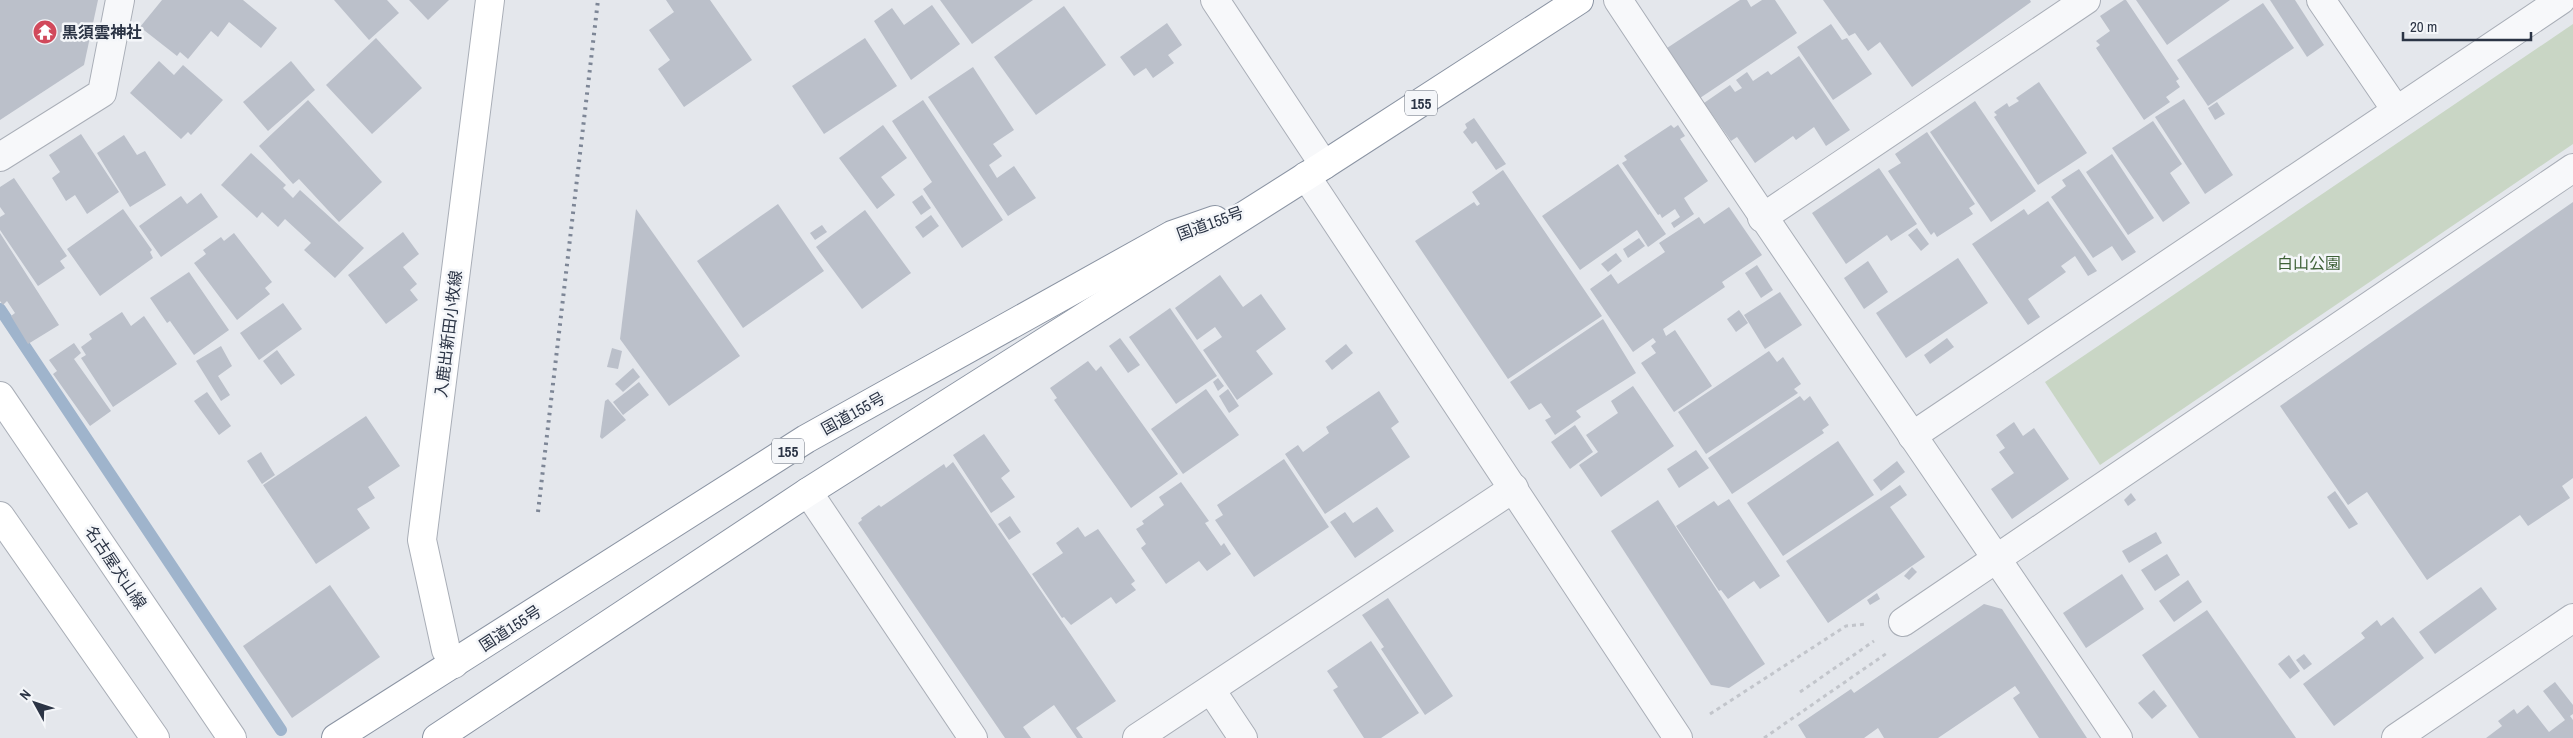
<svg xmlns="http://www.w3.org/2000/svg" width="2573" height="738" viewBox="0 0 2573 738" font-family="'Archivo Narrow','Noto Sans JP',sans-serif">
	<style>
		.green { fill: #c9d6c5 }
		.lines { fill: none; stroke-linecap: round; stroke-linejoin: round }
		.stream { stroke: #9fb4cc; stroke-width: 12 }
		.building { fill: #bbc0ca }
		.pedestrian-casing { stroke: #a9aeb7; stroke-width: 30 }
		.minor-casing { stroke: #a9aeb7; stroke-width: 30 }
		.tertiary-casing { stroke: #a9aeb7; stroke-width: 30 }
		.secondary-casing { stroke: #a9aeb7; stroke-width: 30 }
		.trunk-casing { stroke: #8b94a3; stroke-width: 30 }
		.path { stroke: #c2c5cb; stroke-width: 3; stroke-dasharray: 4 4; stroke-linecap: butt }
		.pedestrian { stroke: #f7f8fa; stroke-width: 28 }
		.minor { stroke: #f7f8fa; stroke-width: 28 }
		.tertiary { stroke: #f7f8fa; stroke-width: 28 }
		.secondary { stroke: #fff; stroke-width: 28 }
		.trunk { stroke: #fff; stroke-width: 28 }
		.rail { stroke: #7d8696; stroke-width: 4; stroke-dasharray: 2.5 5; stroke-linecap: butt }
		.labels { text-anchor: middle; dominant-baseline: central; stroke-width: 5; stroke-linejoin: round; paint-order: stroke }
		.shield { fill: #f4f6f9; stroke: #676e7b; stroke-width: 1 }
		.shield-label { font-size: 15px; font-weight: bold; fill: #2b3445 }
		.poi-label { font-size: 16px; font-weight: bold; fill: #2b3445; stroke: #f4f6f9; text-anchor: start }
		.street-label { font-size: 16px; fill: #2b3445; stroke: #f4f6f9 }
		.park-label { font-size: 16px; fill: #3f6138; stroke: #f4f6f9 }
	</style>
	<rect width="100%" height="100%" fill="#e4e7ec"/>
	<polygon class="green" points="2573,24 2573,144 2100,465 2045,382"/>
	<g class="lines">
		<polyline class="stream" points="0,309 281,730"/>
	</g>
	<g class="building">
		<polygon points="0,0 98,0 84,65 0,120"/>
		<polygon points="162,0 243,0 277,28 261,48 229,22 218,37 211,31 188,59 180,52 177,56 140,27"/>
		<polygon points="334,0 387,0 399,13 369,40"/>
		<polygon points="409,0 449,0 428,20"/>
		<polygon points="666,0 710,0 752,60 684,107 658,69 670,60 649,30 674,12"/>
		<polygon points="940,0 1033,0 972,44"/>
		<polygon points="1740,0 1747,0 1751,7 1762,0 1775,0 1797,33 1700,98 1667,48"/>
		<polygon points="1823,0 2030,0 2031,2 1912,87 1880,42 1868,51 1855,33 1849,36"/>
		<polygon points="2124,0 2126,0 2179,79 2176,81 2180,87 2166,97 2170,102 2144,120 2096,48 2100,45 2096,41 2110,31 2100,16"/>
		<polygon points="2136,0 2230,0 2167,45"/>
		<polygon points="2270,0 2295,0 2324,45 2307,57"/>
		<polygon points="2263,3 2294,48 2208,106 2177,60"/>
		<polygon points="932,5 960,44 911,80 874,21 892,8 904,25"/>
		<polygon points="1064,6 1106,65 1036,115 994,57"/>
		<polygon points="1167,23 1182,45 1168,55 1174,63 1153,78 1146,68 1134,76 1120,57"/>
		<polygon points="1831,24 1842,40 1847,38 1872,74 1833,100 1797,47"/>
		<polygon points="376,38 422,88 372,134 326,85"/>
		<polygon points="865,38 897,86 824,134 792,86"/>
		<polygon points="1799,56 1850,130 1826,146 1814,127 1796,140 1793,136 1755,163 1737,137 1731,141 1704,103 1730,85 1735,92 1742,88 1736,80 1747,72 1753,81 1768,71 1771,75"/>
		<polygon points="159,61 174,75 183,65 223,100 191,135 188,132 181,139 130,93"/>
		<polygon points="291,61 315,90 268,131 243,102"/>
		<polygon points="973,67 1014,130 993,144 1002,156 989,165 997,178 1014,166 1036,198 1008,216 928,97"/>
		<polygon points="2039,82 2087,153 2038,185 1994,117 1997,115 1994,112 2007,103 2009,107 2019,101 2016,98"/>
		<polygon points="2184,99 2233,175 2205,194 2155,117"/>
		<polygon points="308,100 382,182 339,222 299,179 293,184 259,146"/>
		<polygon points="923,100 1003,220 962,248 923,189 932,182 892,121"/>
		<polygon points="1975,101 2036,191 1991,222 1930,132"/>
		<polygon points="2217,102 2225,114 2215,120 2208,108"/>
		<polygon points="1474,118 1506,164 1496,170 1476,141 1472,144 1463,132 1467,128 1465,124"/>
		<polygon points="2153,121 2182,164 2170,173 2190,203 2163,222 2112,148"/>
		<polygon points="883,125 907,158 881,177 895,195 877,209 839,158"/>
		<polygon points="1671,125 1674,128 1678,125 1685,136 1680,139 1708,181 1684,198 1694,214 1674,228 1671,223 1680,217 1675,209 1662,218 1660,214 1658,215 1622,163 1627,160 1624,156"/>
		<polygon points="1927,132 1975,204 1969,208 1973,214 1937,237 1934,232 1931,235 1888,171 1901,163 1895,154"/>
		<polygon points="81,134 119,192 87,214 75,195 66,201 52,178 60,172 49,155"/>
		<polygon points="124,135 137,155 145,151 166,185 130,207 97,153"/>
		<polygon points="251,153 286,185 283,188 293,198 300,190 364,248 335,278 304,250 311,243 285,219 278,227 262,212 257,218 221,185"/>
		<polygon points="2112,154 2154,218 2128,235 2086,172"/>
		<polygon points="1618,164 1666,234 1648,247 1637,230 1580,270 1542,216"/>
		<polygon points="1879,168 1917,224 1891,241 1887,235 1846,264 1812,213"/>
		<polygon points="2079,169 2136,252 2122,261 2112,246 2093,258 2051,197 2066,186 2062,180"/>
		<polygon points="1503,170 1602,316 1508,379 1415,241 1474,202 1477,206 1480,204 1472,192"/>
		<polygon points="14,178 67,256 60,261 65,268 38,286 0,230 0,217 5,214 0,207 0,187"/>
		<polygon points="201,193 218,217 161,257 139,226 181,196 187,204"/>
		<polygon points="922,195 931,208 921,215 912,202"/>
		<polygon points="2048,201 2097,271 2088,276 2075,256 2061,266 2066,272 2028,299 2040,317 2028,325 1972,244 2024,209 2028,215"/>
		<polygon points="2573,202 2573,478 2562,486 2570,498 2528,526 2520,515 2427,580 2367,492 2348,505 2280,406"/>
		<polygon points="778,204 824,271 743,328 697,261"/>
		<polygon points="1729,207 1762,255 1722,282 1725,287 1663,329 1666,336 1675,330 1712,386 1674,412 1641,363 1656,353 1651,346 1656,342 1653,338 1633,352 1590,289 1611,274 1618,284 1665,252 1659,243 1699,217 1704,224"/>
		<polygon points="123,209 152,250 150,252 153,258 100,296 67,249"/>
		<polygon points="636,209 740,356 669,406 620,339"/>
		<polygon points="865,210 911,273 862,309 816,247"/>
		<polygon points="931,215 939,226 923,238 915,227"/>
		<polygon points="822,225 827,232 815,240 810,233"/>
		<polygon points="1917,228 1929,244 1921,251 1908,235"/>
		<polygon points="403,232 419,254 403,267 417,284 410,290 418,300 386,324 348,275"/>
		<polygon points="0,233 59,325 28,344 11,316 15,313 7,301 3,305 0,301"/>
		<polygon points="234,233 272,282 265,288 270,294 237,320 194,263 206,254 203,250 221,237 224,241"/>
		<polygon points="1639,238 1645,246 1628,258 1623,249"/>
		<polygon points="1616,253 1622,261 1608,272 1601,264"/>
		<polygon points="1958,258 1988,303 1906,358 1876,313"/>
		<polygon points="1868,261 1888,292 1864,309 1844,278"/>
		<polygon points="1757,265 1773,290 1761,298 1745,273"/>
		<polygon points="189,272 229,330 194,355 170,321 167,323 150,298"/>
		<polygon points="1220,275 1243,307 1261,294 1286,329 1256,351 1273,374 1237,400 1203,350 1222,337 1215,327 1197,340 1175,308"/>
		<polygon points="1780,292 1802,325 1765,349 1744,315"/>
		<polygon points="283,303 302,329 259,360 240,333"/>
		<polygon points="1170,308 1217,376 1176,404 1129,337"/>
		<polygon points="1739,310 1748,323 1736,332 1727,319"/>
		<polygon points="122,312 131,326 144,316 177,364 113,407 81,358 86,355 81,347 92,339 89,334"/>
		<polygon points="1603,319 1636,373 1576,411 1581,417 1555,435 1545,420 1551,417 1541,403 1529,410 1510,382"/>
		<polygon points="1120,338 1140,365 1128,373 1109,346"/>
		<polygon points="1947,338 1954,347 1930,364 1924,355"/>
		<polygon points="74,343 81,353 74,359 111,411 90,426 53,374 57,371 49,360"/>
		<polygon points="1346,344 1353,353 1332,370 1325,361"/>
		<polygon points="221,346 232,366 218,376 230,395 221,401 196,361"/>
		<polygon points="612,348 622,351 618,369 607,367"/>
		<polygon points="277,350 295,375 281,385 263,361"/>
		<polygon points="1769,351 1777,362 1783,357 1801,384 1794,389 1798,393 1706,454 1678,412"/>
		<polygon points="1088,361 1096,371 1101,366 1178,474 1131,508 1054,400 1057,398 1050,388"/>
		<polygon points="633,368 640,377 623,392 615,384"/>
		<polygon points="1218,378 1224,386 1218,391 1213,382"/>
		<polygon points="639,382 649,395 623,415 613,402"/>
		<polygon points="1633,386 1674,446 1601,497 1579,465 1598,452 1586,435 1618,413 1611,401"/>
		<polygon points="1206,389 1239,435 1183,474 1151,429"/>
		<polygon points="1228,389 1239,406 1229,413 1219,396"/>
		<polygon points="1379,391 1399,422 1391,428 1410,457 1325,514 1285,454 1298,445 1303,452 1329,433 1326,427"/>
		<polygon points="207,392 231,426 219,435 194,401"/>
		<polygon points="1800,396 1804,401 1810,396 1829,425 1822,430 1824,433 1732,494 1708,458"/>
		<polygon points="608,399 626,420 602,439 600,437 605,401"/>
		<polygon points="366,416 400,466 368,487 375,498 357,509 370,528 316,564 263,485"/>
		<polygon points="2014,422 2023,436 2034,428 2069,479 2012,519 1991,489 2014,473 1999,452 2005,448 1996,435"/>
		<polygon points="1575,425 1593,452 1570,469 1551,442"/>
		<polygon points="984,434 1010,471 1001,478 1015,497 991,513 953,455"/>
		<polygon points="1838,441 1874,495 1783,556 1747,503"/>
		<polygon points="1696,450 1709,468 1679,488 1667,469"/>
		<polygon points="261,452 275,475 262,484 247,461"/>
		<polygon points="1284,459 1329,527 1254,577 1215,520 1223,515 1217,505"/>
		<polygon points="1897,461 1905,472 1881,491 1873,480"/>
		<polygon points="953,462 1116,701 1076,728 1083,738 1077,738 1054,705 1023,727 1031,738 1005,738 858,523 862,520 861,518 879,505 881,507 944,464 946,468"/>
		<polygon points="1181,482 1209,521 1205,523 1221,546 1224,543 1231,554 1207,571 1199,561 1166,584 1141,548 1146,544 1136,529 1144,524 1142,521 1164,505 1159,497"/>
		<polygon points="1900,485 1907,495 1890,507 1925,557 1828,623 1786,561"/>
		<polygon points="2335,491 2358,524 2349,529 2327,497"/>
		<polygon points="2131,493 2136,500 2128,506 2124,500"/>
		<polygon points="1729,499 1780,576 1760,589 1754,581 1728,599 1721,590 1719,591 1676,526 1714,501 1718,506"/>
		<polygon points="1658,500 1765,664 1729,688 1711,685 1611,531"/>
		<polygon points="1377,507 1394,531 1355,558 1330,522 1345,512 1353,523"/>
		<polygon points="1010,516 1021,532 1009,540 998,524"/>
		<polygon points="1078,527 1085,537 1098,529 1135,581 1131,584 1136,590 1116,604 1111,597 1071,625 1064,617 1062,618 1032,574 1063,553 1056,543"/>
		<polygon points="2156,532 2162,543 2129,563 2122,551"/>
		<polygon points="2167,554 2180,575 2155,591 2141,570"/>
		<polygon points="1912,567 1917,572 1909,580 1904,576"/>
		<polygon points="2122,574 2144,609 2086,648 2063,613"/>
		<polygon points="2188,580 2202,602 2174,622 2159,601"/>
		<polygon points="330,585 380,657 292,718 243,646"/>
		<polygon points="2481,587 2497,609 2435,654 2419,632"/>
		<polygon points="1877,593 1880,599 1870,605 1867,600"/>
		<polygon points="1388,598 1453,696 1425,715 1381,649 1384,647 1362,615"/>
		<polygon points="1984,604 2002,609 2087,738 2039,738 2013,698 2020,693 2015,686 1938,738 1884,738 1878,728 1864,738 1806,738 1798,725 1851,689 1854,693"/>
		<polygon points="2207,610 2296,738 2199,738 2142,655"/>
		<polygon points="2393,617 2424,658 2334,726 2303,684 2365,638 2361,633 2377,620 2381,626"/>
		<polygon points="1371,641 1419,713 1381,738 1364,738 1333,690 1338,687 1327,671"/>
		<polygon points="2304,654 2312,664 2304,670 2296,660"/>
		<polygon points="2289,655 2300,671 2290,679 2278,664"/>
		<polygon points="2555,682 2573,705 2573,714 2570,716 2573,720 2573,738 2486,738 2502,726 2498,721 2514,709 2517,714 2528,705 2549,732 2565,720 2543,691"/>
		<polygon points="2154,690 2167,706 2152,719 2138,703"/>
	</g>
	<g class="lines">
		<defs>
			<polyline id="pedestrian" points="1903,622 2573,168"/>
			<g id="minor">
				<polyline points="1215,0 1324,165"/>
				<path d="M 1618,0 C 1782,248 1952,491 2118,738"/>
				<polyline points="2321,0 2396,110"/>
				<polyline points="0,157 102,93 120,0"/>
				<polyline points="1762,218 2086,0"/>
				<polyline points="1912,436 2561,0"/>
				<polyline points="808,492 973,738"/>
				<polyline points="1211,690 1243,738"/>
				<polyline points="1137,738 1514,488"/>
			</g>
			<g id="tertiary">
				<polyline points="1306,176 1678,738"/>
				<polyline points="2396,738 2573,618"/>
			</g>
			<g id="secondary">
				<polyline points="0,396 232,738"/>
				<polyline points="0,516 155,738"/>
				<polyline points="454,664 446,650 422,540 490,0"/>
			</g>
			<g id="trunk">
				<polyline points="336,738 806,439 1172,235 1215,220"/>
				<polyline points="437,738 808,492 1324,165 1579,0"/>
			</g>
		</defs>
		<use href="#pedestrian" class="pedestrian-casing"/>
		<use href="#minor" class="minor-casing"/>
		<use href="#tertiary" class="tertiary-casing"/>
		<use href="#secondary" class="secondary-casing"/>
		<use href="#trunk" class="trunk-casing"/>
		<g class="path">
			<polyline points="1800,692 1874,641"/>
			<polyline points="1710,714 1846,626 1867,624"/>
			<polyline points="1764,738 1887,653"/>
		</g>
		<use href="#pedestrian" class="pedestrian"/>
		<use href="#minor" class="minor"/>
		<use href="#tertiary" class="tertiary"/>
		<use href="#secondary" class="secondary"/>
		<use href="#trunk" class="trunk"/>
		<polyline class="rail" points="538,512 598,0"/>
	</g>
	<defs>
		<symbol id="temple-disc" viewBox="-11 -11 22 22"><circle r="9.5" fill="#d1495b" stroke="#f4f6f9"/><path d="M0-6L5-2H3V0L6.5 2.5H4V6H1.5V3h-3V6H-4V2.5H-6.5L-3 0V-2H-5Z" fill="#fff"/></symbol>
	</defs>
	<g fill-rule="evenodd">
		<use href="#temple-disc" x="31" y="18" width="28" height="28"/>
	</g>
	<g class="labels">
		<g class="shield">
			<rect x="1405" y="90.5" width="32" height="25" rx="4"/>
			<rect x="772" y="438.5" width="32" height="25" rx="4"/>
		</g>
		<g class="shield-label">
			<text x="1421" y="103">155</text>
			<text x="788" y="451">155</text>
		</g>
		<g class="poi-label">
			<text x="62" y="32">黒須雲神社</text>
		</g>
		<g class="street-label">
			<text transform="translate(1210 223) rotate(-20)">国道155号</text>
			<text transform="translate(448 334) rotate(-83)">入鹿出新田小牧線</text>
			<text transform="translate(853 413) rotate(-29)">国道155号</text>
			<text transform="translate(116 567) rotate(56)">名古屋犬山線</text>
			<text transform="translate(510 628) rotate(-33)">国道155号</text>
		</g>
		<g class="park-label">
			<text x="2309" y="263">白山公園</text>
		</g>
	</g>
	<g transform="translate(35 703) rotate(310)" stroke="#f4f6f9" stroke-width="4" paint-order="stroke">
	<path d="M0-4L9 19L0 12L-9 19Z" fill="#2b3445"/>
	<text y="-8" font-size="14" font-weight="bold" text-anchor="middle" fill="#2b3445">N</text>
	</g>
	<path d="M2403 32v8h128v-8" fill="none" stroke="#2b3445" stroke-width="2.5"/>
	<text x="2410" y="32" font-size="15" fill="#2b3445" stroke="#f4f6f9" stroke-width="4" paint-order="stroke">20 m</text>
</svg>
